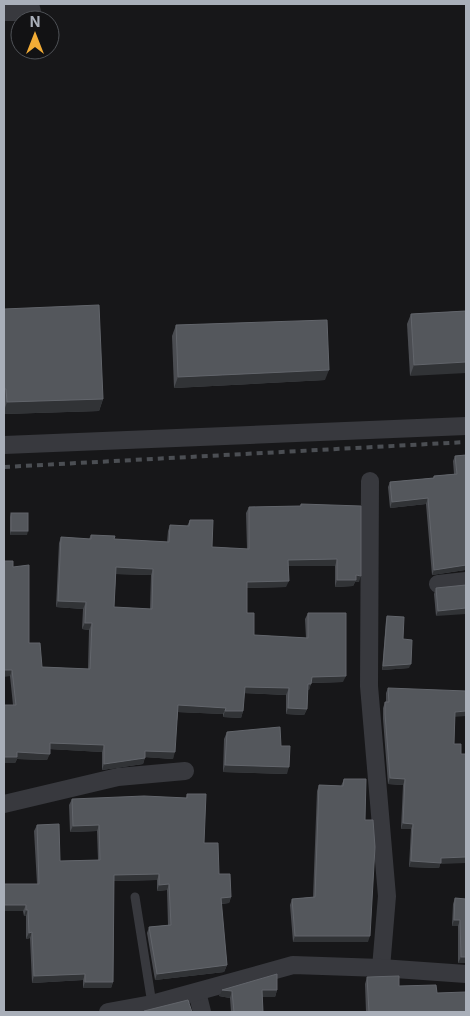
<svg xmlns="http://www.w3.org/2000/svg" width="470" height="1016" viewBox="0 0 470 1016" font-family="Inter,sans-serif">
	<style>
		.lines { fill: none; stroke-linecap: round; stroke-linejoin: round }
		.service { stroke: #38393e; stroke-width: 9 }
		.minor { stroke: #38393e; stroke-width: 18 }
		.rail { stroke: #4b4e53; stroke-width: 4; stroke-dasharray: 6 5; stroke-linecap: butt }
		.wall { fill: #4a4c51; fill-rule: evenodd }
		.shaded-wall { fill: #313336 }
		.building { fill: #54575c; stroke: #62656b; fill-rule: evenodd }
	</style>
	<rect width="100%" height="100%" fill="#171719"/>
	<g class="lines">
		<polyline class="service" points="135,897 152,1004"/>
		<g class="minor">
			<polyline points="4,12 32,12 30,4"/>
			<polyline points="4,445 466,426"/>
			<polyline points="370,481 369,686 387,896 381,968"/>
			<polyline points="438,584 466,581"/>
			<polyline points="4,804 118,777 185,771"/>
			<polyline points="197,992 202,1012"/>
			<polyline points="108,1012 152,1004 293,965 381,968 466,974"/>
		</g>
		<polyline class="rail" points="4,467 466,442"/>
	</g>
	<g class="wall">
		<polygon points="4,309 103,399 99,411 4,414"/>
		<polygon points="466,311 410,376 407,324 411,314"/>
		<polygon points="176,325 325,380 174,388 172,336"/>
		<polygon points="466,455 466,571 465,570 432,575 426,504 390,508 388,487 390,482 433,478 434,476 454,474 453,461 455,456"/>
		<path d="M 301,504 L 359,582 L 355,582 L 353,586 L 335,587 L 335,566 L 288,566 L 286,587 L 247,588 L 247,613 L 254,635 L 306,638 L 305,619 L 308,613 L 343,682 L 311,683 L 309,690 L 308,690 L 307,709 L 304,715 L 286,714 L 286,695 L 244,693 L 243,711 L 241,718 L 223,717 L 223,714 L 178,712 L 173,759 L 145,757 L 143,764 L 102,770 L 102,752 L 50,749 L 47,760 L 17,759 L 15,763 L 4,763 L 13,705 L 10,676 L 13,567 L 29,643 L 42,667 L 88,669 L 89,630 L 82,629 L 83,609 L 56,607 L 59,543 L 61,537 L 89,539 L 91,535 L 114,539 L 167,542 L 168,531 L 170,525 L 187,526 L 190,520 L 212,547 L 247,549 L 246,513 L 249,507 L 300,506 ZM 116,574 L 151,575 L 150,609 L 114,607 Z"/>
		<polygon points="11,513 27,535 10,535 10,517"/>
		<polygon points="466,585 436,616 434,594 436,588"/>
		<polygon points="387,616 403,639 409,668 382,670 386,620"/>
		<polygon points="388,688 455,717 440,864 439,868 409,867 411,829 401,829 403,785 388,784 383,719 383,708 385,702 386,702 386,693"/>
		<polygon points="227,732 281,746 287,774 223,772 224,739"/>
		<polygon points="344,779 365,820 368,942 293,942 290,905 292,899 313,897 317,791 319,785 341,786"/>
		<polygon points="187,794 204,843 219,874 231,897 229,903 221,904 227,965 224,972 155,980 147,933 149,927 168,925 167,890 157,891 157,880 114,881 113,982 111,988 83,988 83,980 32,983 30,938 26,939 26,916 24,916 23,911 4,911 37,884 34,831 37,825 60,861 98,860 97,831 70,832 69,805 72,799 186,798"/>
		<polygon points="455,898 466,899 466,963 458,963 458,926 452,926 453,904"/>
		<polygon points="367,977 399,986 437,993 466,1012 366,1012 365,984"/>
		<polygon points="222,990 277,990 275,997 262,997 263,1012 231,1012 230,998 219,996"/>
	</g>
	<g class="shaded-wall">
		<polygon points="466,362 466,373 410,376 414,365"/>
		<polygon points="329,370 325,380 174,388 178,377"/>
		<polygon points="103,399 99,411 4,414 4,411 7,402"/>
		<polygon points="428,498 426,504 390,508 392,502"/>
		<polygon points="11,531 28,531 27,535 10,535"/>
		<polygon points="337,559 335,566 286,566 288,560"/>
		<polygon points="466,565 465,570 432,575 434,570"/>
		<polygon points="116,567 153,569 151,575 114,574"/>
		<polygon points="356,575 361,576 359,582 355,582 353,586 335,587 337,580"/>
		<polygon points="289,581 286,587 245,588 247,582"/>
		<polygon points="58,601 86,602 83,609 56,607"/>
		<polygon points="466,608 466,614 436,616 438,611"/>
		<polygon points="85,623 92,623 89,630 82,629"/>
		<polygon points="411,664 409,668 382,670 383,666"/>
		<polygon points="4,670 12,670 10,676 4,677"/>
		<polygon points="346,676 343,682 309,683 312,677"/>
		<polygon points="308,684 311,684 309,690 306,690"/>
		<polygon points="245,687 289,688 286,695 242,693"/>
		<polygon points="178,705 226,708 223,714 176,712"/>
		<polygon points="288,708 307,709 304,715 286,714"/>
		<polygon points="225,711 243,711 241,718 223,717"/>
		<polygon points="466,711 466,716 453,717 455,712"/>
		<polygon points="50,743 104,745 102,752 48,749"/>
		<polygon points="145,751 175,752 173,759 143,757"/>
		<polygon points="17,752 50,754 47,760 17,759 15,763 4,763 4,757"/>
		<polygon points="145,758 143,764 102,770 104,764"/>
		<polygon points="225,765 289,767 287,774 223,772"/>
		<polygon points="390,778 405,779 403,785 388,784"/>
		<polygon points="403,823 413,824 411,829 401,829"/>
		<polygon points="99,825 97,831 70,832 73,826"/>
		<polygon points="466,857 466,863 440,864 439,868 409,867 411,861 441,858"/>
		<polygon points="159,874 157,880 112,881 114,875"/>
		<polygon points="169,884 167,890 157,891 159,885"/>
		<polygon points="231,897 229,903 218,904 221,898"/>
		<polygon points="4,905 26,905 23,911 4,911"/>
		<polygon points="26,910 28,910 26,916 24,916"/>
		<polygon points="454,920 460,920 458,926 452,926"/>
		<polygon points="32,932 30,938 26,939 29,933"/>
		<polygon points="295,936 370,936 368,942 293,942"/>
		<polygon points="461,957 466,957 466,963 458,963"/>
		<polygon points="227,965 224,972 155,980 157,974"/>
		<polygon points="85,974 83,980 32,983 34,976"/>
		<polygon points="85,982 113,982 111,988 83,988"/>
		<polygon points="222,990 232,991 230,998 219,996"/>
		<polygon points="262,990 277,990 275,997 260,997"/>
	</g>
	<g class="building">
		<polygon points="99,305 103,399 7,402 6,389 4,389 4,309"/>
		<polygon points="466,311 466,362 414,365 411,314"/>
		<polygon points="327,320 329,370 178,377 176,325"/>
		<polygon points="466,455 466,565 434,570 428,498 392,502 390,482 434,478 434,476 457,474 455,456"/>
		<path d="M 301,504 L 361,506 L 361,576 L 356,575 L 356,580 L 337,580 L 337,559 L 288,560 L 289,581 L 247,582 L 247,613 L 254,613 L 254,635 L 308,638 L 308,613 L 346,613 L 346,676 L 312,677 L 311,684 L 308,684 L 307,709 L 288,708 L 289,688 L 245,687 L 243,711 L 225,711 L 226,708 L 178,705 L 175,752 L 145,751 L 145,758 L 104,764 L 104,745 L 50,743 L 50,754 L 17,752 L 17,757 L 4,757 L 4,705 L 16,705 L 12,670 L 4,670 L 4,561 L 13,561 L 13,567 L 29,565 L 29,643 L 40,643 L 42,667 L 90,669 L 92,623 L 85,623 L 86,602 L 58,601 L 61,537 L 91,539 L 91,535 L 115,536 L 114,539 L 169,542 L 170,525 L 189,526 L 190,520 L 213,520 L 212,547 L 249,549 L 249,507 L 301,506 ZM 116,567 L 153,569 L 152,609 L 114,607 Z"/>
		<rect x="11" y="513" width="17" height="18"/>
		<polygon points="466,585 466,608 438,611 436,588"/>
		<polygon points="387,616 404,617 403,639 412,640 411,664 383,666"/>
		<polygon points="388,688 466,691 466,711 455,712 454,744 461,744 461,754 466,754 466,857 441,858 441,863 411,861 413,824 403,823 405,779 390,778 385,714 385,702 389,702"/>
		<polygon points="280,727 281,746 290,746 289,767 225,765 227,732"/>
		<polygon points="344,779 366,779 365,820 373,820 375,847 370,936 295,936 292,899 315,897 319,785 343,786"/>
		<polygon points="187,794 206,794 204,843 218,843 219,874 230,874 231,897 221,898 227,965 157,974 149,927 171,925 169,884 159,885 159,874 114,875 113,982 85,982 85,974 34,976 32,932 29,933 28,910 26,910 26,905 4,905 4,884 39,884 37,825 59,824 60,861 100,860 99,825 73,826 72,799 144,796 187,798"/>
		<polygon points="455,898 466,899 466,957 461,957 460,920 454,920"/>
		<polygon points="277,974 277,990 262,990 263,1012 234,1012 232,991 222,990"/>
		<polygon points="399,976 399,986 436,985 437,993 466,992 466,1012 369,1012 367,977"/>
		<polygon points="188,1000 192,1012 145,1012 144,1011"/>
	</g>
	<rect width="470" height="1016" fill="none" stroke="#a9afb9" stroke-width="10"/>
	<g transform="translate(35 35)"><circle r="24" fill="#121214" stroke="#4e5156"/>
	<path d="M0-4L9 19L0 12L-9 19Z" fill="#f2ac36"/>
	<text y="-8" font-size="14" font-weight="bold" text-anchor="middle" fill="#a9afb9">N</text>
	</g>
</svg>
